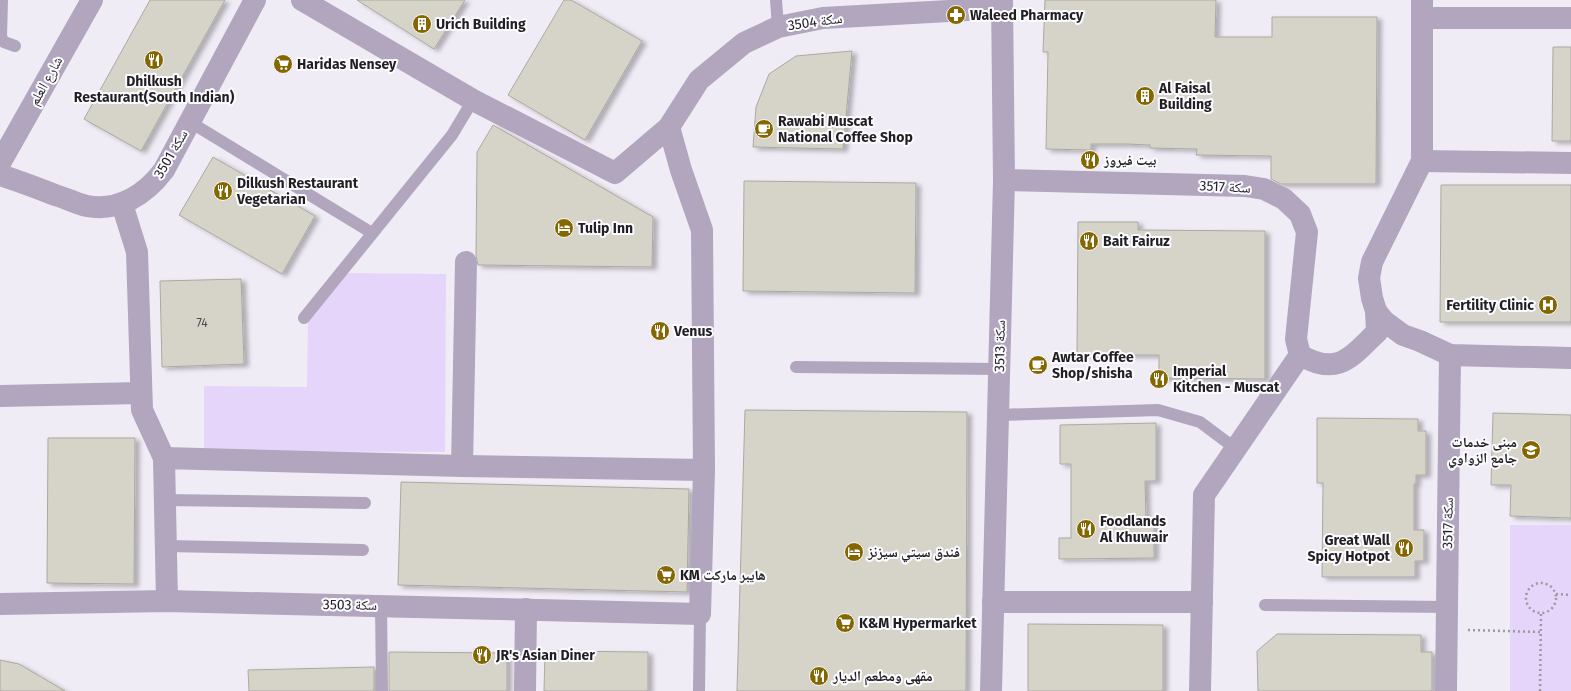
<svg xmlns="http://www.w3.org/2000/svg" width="1571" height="691" viewBox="0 0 1571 691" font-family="'Fira Sans','Noto Naskh Arabic',sans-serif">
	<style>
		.green { fill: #e6d5fa }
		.building { fill: #d6d3c9; stroke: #aca9a0; filter: url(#shadow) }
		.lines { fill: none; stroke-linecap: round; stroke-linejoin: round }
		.path { stroke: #9c99a0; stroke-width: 2.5; stroke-dasharray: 2 3; stroke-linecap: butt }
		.lane { stroke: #b1a6bd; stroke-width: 12 }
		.street { stroke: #b1a6bd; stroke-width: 22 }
		.labels { text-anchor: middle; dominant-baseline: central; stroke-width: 4; stroke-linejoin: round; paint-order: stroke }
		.number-label { font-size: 12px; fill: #4e4c4c }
		.poi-label { font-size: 14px; font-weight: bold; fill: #211f22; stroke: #fcfbff; text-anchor: start }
		.street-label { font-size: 14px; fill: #211f22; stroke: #fcfbff }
	</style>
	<defs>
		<filter id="shadow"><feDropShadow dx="4.5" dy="2.5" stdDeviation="2" flood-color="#0004"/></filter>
	</defs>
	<rect width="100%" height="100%" fill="#f0ecf6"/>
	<g class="green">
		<polygon points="344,273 446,274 445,452 204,451 204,386 307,387 308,319"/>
		<rect x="1510" y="525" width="61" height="166"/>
	</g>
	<g class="building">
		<polygon points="150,0 225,0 141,151 84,119"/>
		<polygon points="357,0 465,0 434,49"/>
		<polygon points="564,0 571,0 642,41 585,140 508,95"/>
		<polygon points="1045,0 1216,0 1215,37 1272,37 1272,17 1377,17 1376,184 1281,184 1271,179 1271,156 1196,155 1197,149 1150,148 1150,145 1127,144 1091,144 1091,150 1046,149 1048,52 1043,52"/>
		<polygon points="1553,47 1571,47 1571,141 1552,141"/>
		<polygon points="852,51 843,149 753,147 756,107 769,74 796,56"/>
		<polygon points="493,125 653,217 652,267 478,265 476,255 477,152"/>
		<polygon points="213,157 315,216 282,274 179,215"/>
		<polygon points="744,181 916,183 915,293 743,291"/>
		<polygon points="1441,185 1571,185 1571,322 1440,322"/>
		<polygon points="1078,222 1138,222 1138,230 1265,231 1265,379 1159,378 1159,355 1077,355"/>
		<polygon points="241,279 244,364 162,367 160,281"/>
		<polygon points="745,410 967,412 966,691 737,691"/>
		<polygon points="1493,413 1571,415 1571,518 1510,516 1511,485 1491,485"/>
		<polygon points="1317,418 1418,419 1418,431 1426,431 1426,475 1416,475 1416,484 1414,484 1414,530 1424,530 1424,561 1415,561 1415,577 1322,577 1323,483 1317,483"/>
		<polygon points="1156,423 1156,481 1145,481 1146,520 1154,520 1154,558 1059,559 1059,538 1071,538 1071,464 1060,464 1060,425"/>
		<polygon points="48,438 135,438 134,584 47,583"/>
		<polygon points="401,482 689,489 687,592 398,585"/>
		<polygon points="1028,624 1163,625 1163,691 1028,691"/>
		<polygon points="1277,634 1421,635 1421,652 1432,652 1432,691 1258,691 1257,651"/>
		<polygon points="545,651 648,652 648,691 544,691"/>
		<polygon points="389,652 507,653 507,691 389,691"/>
		<polygon points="0,660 19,664 65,691 0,691"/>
		<polygon points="374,667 374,691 249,691 248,670"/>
	</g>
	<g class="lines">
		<g class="path">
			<circle cx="1541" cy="598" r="15"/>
			<polyline points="1556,594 1571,595"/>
			<polyline points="1468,630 1540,632"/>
			<polyline points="1540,691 1541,613"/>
		</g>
		<g class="lane">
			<polyline points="2,0 1,37 4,42 15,46"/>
			<polyline points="776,0 778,27"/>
			<polyline points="190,122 372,233"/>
			<polyline points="304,318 452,135 473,100"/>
			<polyline points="796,367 999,369"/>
			<polyline points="998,415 1158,410 1200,422 1236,449"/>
			<polyline points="165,500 365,503"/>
			<polyline points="166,546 363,550"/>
			<polyline points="1265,605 1447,607"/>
			<polyline points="381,606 382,691"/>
			<polyline points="699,691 700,614"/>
		</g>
		<g class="street">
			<polyline points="302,0 473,100 615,173 669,127 699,80 744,43 778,27 823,18 1002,8"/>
			<polyline points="1422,18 1571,18"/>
			<polyline points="1422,161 1571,163"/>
			<polyline points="0,163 92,0"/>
			<path d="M 0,175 C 18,181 37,188 55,195 C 66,198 77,204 87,206 C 119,212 146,194 164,170 L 255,0"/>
			<path d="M 1004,180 L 1245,186 L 1264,189 L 1284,199 L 1300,214 L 1307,232 L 1296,339 L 1300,355 C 1338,377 1351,357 1377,332"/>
			<polyline points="122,204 137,252 142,410 164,458"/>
			<polyline points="1376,311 1384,321 1403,335 1420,341 1450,355 1571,358"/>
			<polyline points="1377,332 1376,311 1372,298 1369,278 1372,262 1422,161 1422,0"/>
			<polyline points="0,396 141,393"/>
			<polyline points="462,466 466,262"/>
			<polyline points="167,601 164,458 462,466 704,470"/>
			<polyline points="993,602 1202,602"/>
			<polyline points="0,604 167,601 700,614 704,470 702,230 681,170 669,127"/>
			<polyline points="525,691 526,609"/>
			<polyline points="991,691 1004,180 1002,0"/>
			<polyline points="1200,691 1204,495 1300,355"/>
			<polyline points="1446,691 1450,355"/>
		</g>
	</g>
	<defs>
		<symbol id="pharmacy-disc" viewBox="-11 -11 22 22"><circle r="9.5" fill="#846700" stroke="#fcfbff"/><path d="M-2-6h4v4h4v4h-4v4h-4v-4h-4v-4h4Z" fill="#fff"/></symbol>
		<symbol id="building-disc" viewBox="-11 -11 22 22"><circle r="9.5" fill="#846700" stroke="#fcfbff"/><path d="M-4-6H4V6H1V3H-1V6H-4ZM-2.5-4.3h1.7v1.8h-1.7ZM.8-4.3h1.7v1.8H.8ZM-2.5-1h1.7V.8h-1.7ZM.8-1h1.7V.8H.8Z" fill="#fff"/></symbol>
		<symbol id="restaurant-disc" viewBox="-11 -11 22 22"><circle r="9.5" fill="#846700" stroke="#fcfbff"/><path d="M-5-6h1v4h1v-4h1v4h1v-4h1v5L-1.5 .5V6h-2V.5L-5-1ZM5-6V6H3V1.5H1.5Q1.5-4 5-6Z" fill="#fff"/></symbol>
		<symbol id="supermarket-disc" viewBox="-11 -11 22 22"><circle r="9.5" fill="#846700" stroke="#fcfbff"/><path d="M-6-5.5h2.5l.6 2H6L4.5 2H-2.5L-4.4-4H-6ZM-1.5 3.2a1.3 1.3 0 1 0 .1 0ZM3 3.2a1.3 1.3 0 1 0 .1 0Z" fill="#fff"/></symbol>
		<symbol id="cafe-disc" viewBox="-11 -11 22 22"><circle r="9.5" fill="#846700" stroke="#fcfbff"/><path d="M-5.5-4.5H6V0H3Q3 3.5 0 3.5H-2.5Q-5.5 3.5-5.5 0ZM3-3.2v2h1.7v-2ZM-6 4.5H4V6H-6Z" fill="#fff"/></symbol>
		<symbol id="hotel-disc" viewBox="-11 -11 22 22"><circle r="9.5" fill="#846700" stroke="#fcfbff"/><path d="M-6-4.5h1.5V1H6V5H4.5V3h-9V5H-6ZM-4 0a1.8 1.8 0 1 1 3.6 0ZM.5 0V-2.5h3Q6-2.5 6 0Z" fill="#fff"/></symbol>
		<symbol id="hospital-disc" viewBox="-11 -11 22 22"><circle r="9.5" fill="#846700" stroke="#fcfbff"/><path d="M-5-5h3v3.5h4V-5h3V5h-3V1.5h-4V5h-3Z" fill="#fff"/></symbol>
		<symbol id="university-disc" viewBox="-11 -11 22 22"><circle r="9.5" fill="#846700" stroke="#fcfbff"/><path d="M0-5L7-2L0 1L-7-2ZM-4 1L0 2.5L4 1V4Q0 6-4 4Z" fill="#fff"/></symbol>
	</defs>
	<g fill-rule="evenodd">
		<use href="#pharmacy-disc" x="945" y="4" width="22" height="22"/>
		<use href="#building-disc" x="411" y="13" width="22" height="22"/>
		<use href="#restaurant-disc" x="143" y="49" width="22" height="22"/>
		<use href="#supermarket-disc" x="272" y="53" width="22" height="22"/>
		<use href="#building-disc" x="1134" y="85" width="22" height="22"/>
		<use href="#cafe-disc" x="753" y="118" width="22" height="22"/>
		<use href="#restaurant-disc" x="1079" y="149" width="22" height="22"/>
		<use href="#restaurant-disc" x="212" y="180" width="22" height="22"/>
		<use href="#hotel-disc" x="553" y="217" width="22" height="22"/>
		<use href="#restaurant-disc" x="1078" y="230" width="22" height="22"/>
		<use href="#hospital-disc" x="1537" y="294" width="22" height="22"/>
		<use href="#restaurant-disc" x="649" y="320" width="22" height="22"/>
		<use href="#cafe-disc" x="1027" y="354" width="22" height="22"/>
		<use href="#restaurant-disc" x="1148" y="368" width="22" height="22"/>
		<use href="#university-disc" x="1520" y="439" width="22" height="22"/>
		<use href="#restaurant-disc" x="1075" y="518" width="22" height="22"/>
		<use href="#restaurant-disc" x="1393" y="537" width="22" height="22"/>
		<use href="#hotel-disc" x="843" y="541" width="22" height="22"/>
		<use href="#supermarket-disc" x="655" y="564" width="22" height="22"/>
		<use href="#supermarket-disc" x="834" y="612" width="22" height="22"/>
		<use href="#restaurant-disc" x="471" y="644" width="22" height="22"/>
		<use href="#restaurant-disc" x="808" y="665" width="22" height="22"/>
	</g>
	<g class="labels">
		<g class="number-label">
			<text x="202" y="323">74</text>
		</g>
		<g class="poi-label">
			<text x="970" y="15">Waleed Pharmacy</text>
			<text x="436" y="24">Urich Building</text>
			<text x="297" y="64">Haridas Nensey</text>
			<text x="154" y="81" text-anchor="middle">Dhilkush<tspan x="154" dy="16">Restaurant(South Indian)</tspan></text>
			<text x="1159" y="88">Al Faisal<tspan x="1159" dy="16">Building</tspan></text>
			<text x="778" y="121">Rawabi Muscat<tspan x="778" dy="16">National Coffee Shop</tspan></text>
			<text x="1104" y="160">بيت فيروز</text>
			<text x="237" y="183">Dilkush Restaurant<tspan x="237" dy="16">Vegetarian</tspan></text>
			<text x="578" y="228">Tulip Inn</text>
			<text x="1103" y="241">Bait Fairuz</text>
			<text x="1534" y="305" text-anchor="end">Fertility Clinic</text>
			<text x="674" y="331">Venus</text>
			<text x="1052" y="357">Awtar Coffee<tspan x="1052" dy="16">Shop/shisha</tspan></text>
			<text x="1173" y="371">Imperial<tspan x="1173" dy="16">Kitchen - Muscat</tspan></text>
			<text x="1517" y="442" text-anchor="end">مبنى خدمات<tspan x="1517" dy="16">جامع الزواوي</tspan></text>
			<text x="1100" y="521">Foodlands<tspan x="1100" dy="16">Al Khuwair</tspan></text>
			<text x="1390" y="540" text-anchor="end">Great Wall<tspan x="1390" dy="16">Spicy Hotpot</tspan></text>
			<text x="868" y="552">فندق سيتي سيزنز</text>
			<text x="680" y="575">KM هايبر ماركت</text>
			<text x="859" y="623">K&amp;M Hypermarket</text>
			<text x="496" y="655">JR's Asian Diner</text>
			<text x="833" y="676">مقهى ومطعم الديار</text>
		</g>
		<g class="street-label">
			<text transform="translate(815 22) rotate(-8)">سكة 3504</text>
			<text transform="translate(46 81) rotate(-61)">شارع العلم</text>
			<text transform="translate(171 154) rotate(-60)">سكة 3501</text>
			<text transform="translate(1225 187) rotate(3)">سكة 3517</text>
			<text transform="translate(1000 346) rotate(-89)">سكة 3513</text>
			<text transform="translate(1448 523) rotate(-89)">سكة 3517</text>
			<text transform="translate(350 605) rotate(1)">سكة 3503</text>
		</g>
	</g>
</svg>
